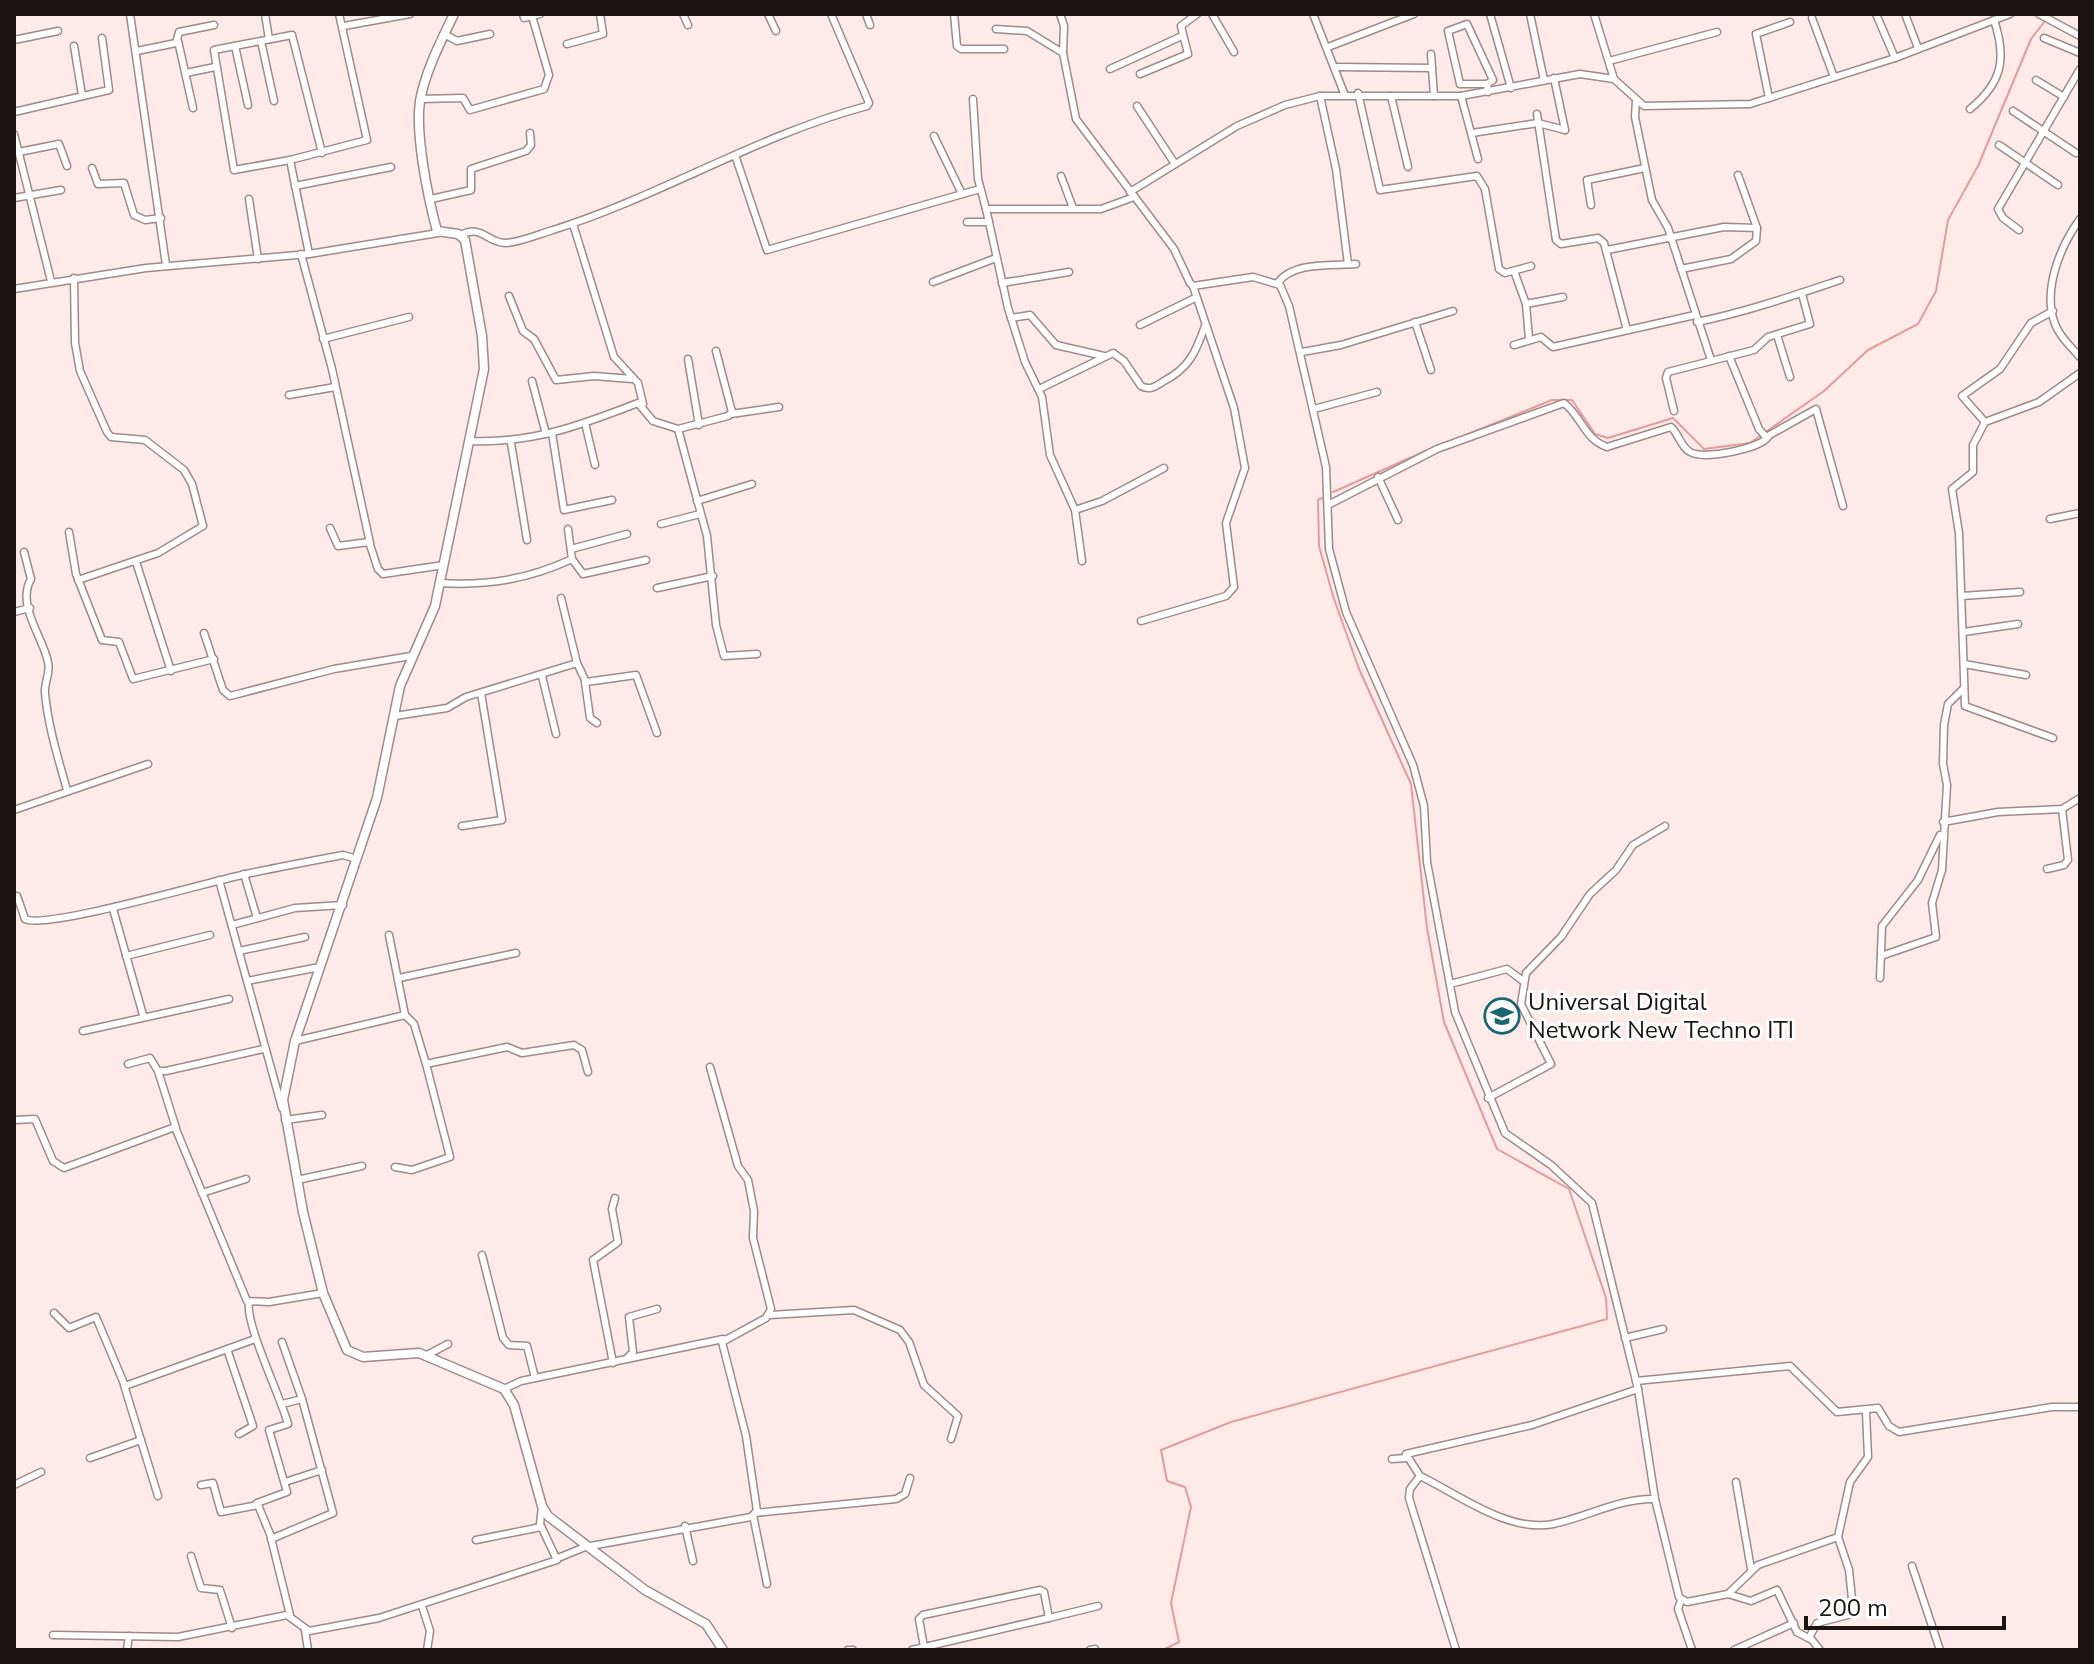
<svg xmlns="http://www.w3.org/2000/svg" width="2094" height="1664" viewBox="0 0 2094 1664" font-family="'Nunito Sans',sans-serif">
	<style>
		.lines { fill: none; stroke-linecap: round; stroke-linejoin: round }
		.stream { stroke: #e39c9b; stroke-width: 2 }
		.street-casing { stroke: #9d8a8a; stroke-width: 9 }
		.secondary-casing { stroke: #9d8a8a; stroke-width: 11 }
		.street { stroke: #fff; stroke-width: 6 }
		.secondary { stroke: #fff; stroke-width: 8 }
		.labels { text-anchor: middle; dominant-baseline: central; stroke-width: 6; stroke-linejoin: round; paint-order: stroke }
		.poi-label { font-size: 24px; fill: #1a1413; stroke: #fff; text-anchor: start }
	</style>
	<rect width="100%" height="100%" fill="#feeae9"/>
	<g class="lines">
		<g class="stream">
			<polyline points="1451,441 1552,400 1572,400 1595,434 1608,438 1673,418 1704,449 1750,443 1824,391 1868,350 1918,324 1936,291 1948,220 1978,166 2031,39 2045,21"/>
			<polyline points="1333,492 1430,449"/>
			<polyline points="1163,1650 1179,1642 1171,1603 1191,1507 1185,1487 1167,1481 1161,1450 1231,1422 1607,1319 1606,1298 1569,1189 1497,1149 1444,1022 1427,928 1411,784 1359,669 1333,596 1319,546 1318,500 1322,498"/>
		</g>
		<defs>
			<g id="street">
				<polyline points="130,14 166,265"/>
				<polyline points="265,14 269,39"/>
				<polyline points="523,14 524,18 540,14"/>
				<polyline points="683,14 688,25"/>
				<polyline points="768,14 776,31"/>
				<polyline points="866,14 870,25"/>
				<polyline points="954,14 957,46 961,49 1004,49"/>
				<polyline points="1060,14 1064,26 1063,53 1076,119 1174,249 1190,283 1193,286 1253,277 1280,285 1289,306 1326,467 1329,549 1346,612 1413,765 1424,806 1427,862 1455,1012 1505,1133 1551,1165 1592,1203 1638,1389 1655,1499 1679,1597 1687,1602 1728,1594 1751,1601 1777,1590 1797,1632 1812,1640 1820,1650"/>
				<polyline points="1212,14 1234,52"/>
				<polyline points="1313,14 1344,93"/>
				<polyline points="1490,14 1511,88"/>
				<polyline points="1530,14 1544,80"/>
				<polyline points="1594,14 1614,79"/>
				<polyline points="1876,14 1895,58"/>
				<polyline points="1905,14 1918,48"/>
				<polyline points="2039,14 2080,36"/>
				<polyline points="1812,18 1834,77"/>
				<polyline points="344,26 410,14"/>
				<polyline points="996,29 1027,31 1063,53"/>
				<polyline points="444,34 457,41 490,34"/>
				<polyline points="2044,38 2080,53"/>
				<polyline points="14,40 58,31"/>
				<polyline points="178,41 193,108"/>
				<polyline points="261,41 274,101"/>
				<polyline points="567,44 603,34 600,14"/>
				<polyline points="74,46 82,95"/>
				<polyline points="235,46 248,105"/>
				<polyline points="1328,47 1414,14"/>
				<polyline points="137,51 176,43 179,32 214,25"/>
				<polyline points="1431,54 1434,96"/>
				<polyline points="1609,61 1717,32"/>
				<polyline points="1336,67 1432,68"/>
				<polyline points="1110,69 1182,36"/>
				<polyline points="186,73 215,67"/>
				<polyline points="1140,74 1188,54 1181,26 1197,14"/>
				<polyline points="1554,78 1565,130"/>
				<polyline points="2036,80 2064,97"/>
				<polyline points="1487,84 1493,80 1467,24 1448,31 1460,84 1487,84 1488,92"/>
				<polyline points="1358,93 1380,190 1477,176 1485,189 1499,269 1505,273 1531,266"/>
				<polyline points="1320,96 1336,169 1348,264"/>
				<polyline points="1391,96 1408,167"/>
				<polyline points="1461,96 1478,159"/>
				<polyline points="1769,98 1756,34 1790,22"/>
				<polyline points="420,99 463,98 470,110 544,89 549,75 532,16"/>
				<polyline points="973,99 978,179 986,209 1101,209 1134,197"/>
				<polyline points="1636,101 1635,117 1652,200 1668,228 1711,360"/>
				<polyline points="1137,106 1175,164"/>
				<path d="M 1970,109 C 2002,83 2007,59 1994,20"/>
				<polyline points="2013,111 2076,153"/>
				<polyline points="14,112 109,90 102,38"/>
				<polyline points="1537,114 1556,240 1561,244 1598,238 1604,243 1627,330"/>
				<polyline points="1472,133 1538,123 1565,130"/>
				<polyline points="14,134 51,281"/>
				<polyline points="934,136 962,194"/>
				<polyline points="1999,145 2058,185"/>
				<polyline points="19,152 59,144 67,166"/>
				<polyline points="735,155 767,250 980,189"/>
				<polyline points="290,160 234,170 214,50 292,35 322,153"/>
				<polyline points="92,168 98,184 124,183 134,215 145,220 161,218"/>
				<polyline points="1061,176 1073,208"/>
				<polyline points="295,186 391,167"/>
				<polyline points="1130,192 1237,126 1285,105 1320,96 1461,96 1580,74 1614,79 1644,106 1750,104 1895,58 2010,14"/>
				<polyline points="14,198 61,190"/>
				<polyline points="249,199 258,259"/>
				<polyline points="431,199 471,190 471,169 526,151 531,145 530,133"/>
				<polyline points="1591,205 1587,180 1645,168"/>
				<polyline points="986,209 1008,308 1025,362 1042,397 1050,455 1075,510 1082,561"/>
				<path d="M 2080,219 C 2061,245 2043,288 2054,321 C 2058,335 2071,347 2080,357"/>
				<polyline points="967,222 989,222"/>
				<polyline points="573,224 614,357 638,383 643,404"/>
				<polyline points="2019,230 2003,218 1998,209 2080,69"/>
				<path d="M 461,235 C 482,224 487,243 506,243 C 521,242 539,234 553,230 C 661,196 758,135 867,106 L 869,103 L 831,14"/>
				<polyline points="1607,250 1724,227 1757,228"/>
				<polyline points="301,254 332,369 370,543"/>
				<polyline points="309,254 290,160 367,140 339,14"/>
				<polyline points="1681,269 1731,259 1756,241 1757,228 1738,175"/>
				<polyline points="1514,271 1526,304 1563,297"/>
				<polyline points="74,278 75,343 80,371 107,432 111,437 145,440 184,470 192,484 203,526 158,553 78,580"/>
				<polyline points="933,282 996,258"/>
				<polyline points="1002,283 1069,272"/>
				<path d="M 1277,284 C 1292,261 1332,266 1356,264"/>
				<polyline points="14,289 146,268 309,254 438,233"/>
				<polyline points="509,296 523,331 534,339 556,380 594,376 632,379"/>
				<polyline points="1526,304 1529,339"/>
				<polyline points="1011,318 1030,315 1056,345 1104,356"/>
				<polyline points="1415,322 1431,370"/>
				<path d="M 1697,322 C 1746,312 1792,296 1840,280"/>
				<polyline points="1140,325 1195,298"/>
				<polyline points="1777,335 1790,377"/>
				<polyline points="323,339 409,317"/>
				<polyline points="1514,345 1541,337 1553,347 1695,315"/>
				<polyline points="1302,352 1341,345 1453,311"/>
				<polyline points="1729,356 1759,429 1766,437 1816,409 1843,506"/>
				<polyline points="688,359 699,425"/>
				<polyline points="532,381 546,434"/>
				<path d="M 1039,389 L 1113,353 L 1124,361 L 1141,386 C 1150,391 1156,386 1164,381 C 1189,368 1196,352 1205,326"/>
				<polyline points="289,395 335,387"/>
				<polyline points="1314,409 1377,392"/>
				<polyline points="1674,411 1666,378 1668,372 1754,350 1768,337 1810,324 1802,294"/>
				<polyline points="731,414 779,407"/>
				<polyline points="1985,422 1962,396 2000,369 2031,323 2053,311"/>
				<polyline points="585,423 595,465"/>
				<polyline points="678,429 707,536 716,625 724,656 757,654"/>
				<polyline points="552,433 564,510 612,500"/>
				<path d="M 470,441 C 532,444 581,425 638,403 L 653,421 L 678,429 L 728,416 L 732,412 L 716,351"/>
				<polyline points="511,443 527,540"/>
				<polyline points="1378,477 1398,520"/>
				<polyline points="697,501 752,484"/>
				<path d="M 1328,505 L 1437,449 L 1564,403 C 1582,417 1584,439 1607,447 L 1671,427 C 1679,434 1680,446 1690,452 C 1704,460 1759,449 1768,437"/>
				<polyline points="1075,510 1102,501 1164,468"/>
				<polyline points="2050,519 2080,513"/>
				<polyline points="661,524 700,514"/>
				<polyline points="330,528 338,546 369,542 378,569 383,574 444,565"/>
				<polyline points="69,532 76,574 102,640 119,642 133,679 214,659"/>
				<polyline points="571,549 627,534"/>
				<path d="M 24,552 L 31,579 C 16,605 43,637 48,662 C 51,673 44,682 45,693 C 48,726 58,758 67,790"/>
				<polyline points="572,559 583,574 646,560"/>
				<polyline points="136,562 171,671"/>
				<path d="M 440,583 C 488,586 529,579 572,559 L 568,529"/>
				<polyline points="657,588 713,576"/>
				<polyline points="1962,596 2020,592"/>
				<polyline points="561,598 577,663"/>
				<polyline points="14,612 30,608"/>
				<polyline points="1141,621 1226,596 1234,587 1226,523 1245,468 1234,408 1193,286"/>
				<polyline points="1964,632 2018,624"/>
				<polyline points="204,633 223,690 230,696 334,669 411,656"/>
				<polyline points="1964,664 2026,675"/>
				<polyline points="542,676 556,734"/>
				<polyline points="585,682 590,718 597,723"/>
				<polyline points="395,716 447,708 466,697 577,663 586,682 636,675 657,733"/>
				<polyline points="2053,738 1965,706 1959,533 1952,489 1973,472 1973,445 1985,422 2039,402 2080,373"/>
				<polyline points="14,810 148,764"/>
				<polyline points="1943,822 1998,812 2062,809 2080,798"/>
				<polyline points="462,826 502,820 481,693"/>
				<polyline points="2047,869 2064,865 2068,860 2062,809"/>
				<polyline points="244,874 257,918"/>
				<polyline points="219,880 247,981 320,967"/>
				<path d="M 17,896 L 25,919 C 45,930 212,881 246,874 C 279,867 311,861 343,855 L 357,859"/>
				<polyline points="113,909 143,1015"/>
				<polyline points="232,925 295,908 343,905"/>
				<polyline points="239,951 305,937"/>
				<polyline points="126,956 210,935"/>
				<polyline points="1881,956 1936,937 1932,903 1942,870 1947,785 1943,764 1944,725 1948,704 1964,688"/>
				<polyline points="399,978 516,953"/>
				<polyline points="1880,978 1882,926 1918,880 1940,835"/>
				<polyline points="247,981 282,1108"/>
				<polyline points="1450,984 1507,969 1523,981"/>
				<polyline points="405,1015 414,1024 426,1064 507,1047 522,1053 574,1045 582,1050 588,1072"/>
				<polyline points="83,1031 229,999"/>
				<polyline points="295,1041 405,1015 389,935"/>
				<polyline points="128,1064 150,1058 158,1071 166,1071 263,1049"/>
				<polyline points="158,1071 176,1128"/>
				<polyline points="1488,1098 1551,1064 1521,1004 1526,973 1561,937 1590,894 1616,870 1633,845 1665,826"/>
				<polyline points="14,1120 35,1119 53,1161 64,1168 175,1127 247,1301 269,1302 323,1293"/>
				<polyline points="285,1120 322,1115"/>
				<polyline points="395,1167 412,1170 450,1157 426,1064"/>
				<polyline points="297,1180 362,1166"/>
				<polyline points="202,1193 246,1179"/>
				<polyline points="482,1255 503,1338 509,1345 527,1346 535,1378"/>
				<path d="M 249,1302 C 245,1324 280,1395 288,1424 L 269,1430 L 287,1492 L 257,1503"/>
				<polyline points="54,1313 69,1328 96,1317 125,1386 255,1339"/>
				<polyline points="770,1315 854,1310 900,1330 909,1342 924,1385 958,1416 951,1439"/>
				<polyline points="1625,1338 1663,1329"/>
				<polyline points="227,1349 253,1426 239,1434"/>
				<polyline points="427,1355 448,1344"/>
				<polyline points="628,1357 633,1352 629,1317 657,1309"/>
				<polyline points="613,1363 593,1260 618,1242 612,1209 615,1198"/>
				<polyline points="1636,1381 1790,1366 1837,1412 1878,1408 1889,1426 1899,1432 2052,1407 2080,1407"/>
				<polyline points="124,1385 158,1496"/>
				<polyline points="504,1389 521,1381 723,1339"/>
				<polyline points="282,1404 302,1399"/>
				<polyline points="90,1458 141,1440"/>
				<polyline points="1392,1459 1407,1458"/>
				<path d="M 1420,1476 C 1458,1494 1508,1533 1553,1524 C 1587,1517 1620,1498 1655,1499"/>
				<polyline points="285,1482 322,1470"/>
				<polyline points="1736,1482 1751,1569"/>
				<polyline points="14,1485 41,1472"/>
				<polyline points="201,1485 213,1483 221,1512 258,1505 270,1534 290,1615"/>
				<polyline points="755,1513 896,1499 905,1494 910,1478"/>
				<polyline points="753,1515 767,1584"/>
				<polyline points="685,1526 693,1561"/>
				<polyline points="271,1539 333,1513 302,1399 282,1342"/>
				<polyline points="476,1540 541,1527"/>
				<polyline points="191,1556 201,1588 220,1590 232,1628"/>
				<polyline points="558,1558 585,1547 751,1517 757,1511 746,1436 722,1342 766,1318 771,1309 753,1238 754,1211 748,1180 738,1166 710,1067"/>
				<polyline points="1912,1566 1940,1650"/>
				<polyline points="1728,1594 1758,1565 1838,1537"/>
				<polyline points="1681,1600 1678,1609 1692,1650"/>
				<polyline points="422,1606 430,1631 427,1650"/>
				<polyline points="305,1630 308,1650"/>
				<polyline points="53,1635 178,1637 287,1615 309,1631 379,1618 557,1560 540,1524 542,1506"/>
				<polyline points="1809,1638 1817,1623 1848,1615 1853,1609 1849,1570 1838,1537 1850,1482 1868,1457 1866,1412"/>
				<polyline points="924,1647 919,1619 923,1615 1040,1590 1044,1592 1049,1618 1098,1606"/>
				<polyline points="127,1650 129,1636"/>
				<polyline points="848,1650 853,1650"/>
				<polyline points="912,1650 1049,1618"/>
				<polyline points="1090,1650 1095,1649"/>
				<polyline points="1456,1650 1409,1498 1410,1489 1420,1476 1406,1454 1532,1425 1638,1389"/>
				<polyline points="1734,1650 1794,1623"/>
			</g>
			<path id="secondary" d="M 454,14 C 441,41 425,72 420,101 C 415,134 428,198 437,231 L 458,234 L 465,240 L 482,336 L 484,369 L 435,606 L 400,686 L 377,798 L 295,1041 L 283,1100 L 303,1212 L 323,1293 L 347,1350 L 363,1357 L 419,1353 L 504,1389 L 514,1405 L 542,1506 L 548,1516 L 645,1590 L 706,1624 L 723,1650"/>
		</defs>
		<use href="#street" class="street-casing"/>
		<use href="#secondary" class="secondary-casing"/>
		<use href="#street" class="street"/>
		<use href="#secondary" class="secondary"/>
	</g>
	<defs>
		<symbol id="university-ring" viewBox="-11 -11 22 22"><circle r="9.5" fill="#fff" stroke="#1b6671" stroke-width="1.5"/><path d="M0-5L7-2L0 1L-7-2ZM-4 1L0 2.5L4 1V4Q0 6-4 4Z" fill="#1b6671"/></symbol>
	</defs>
	<g fill-rule="evenodd">
		<use href="#university-ring" x="1482" y="996" width="40" height="40"/>
	</g>
	<g class="labels">
		<g class="poi-label">
			<text x="1528" y="1002">Universal Digital<tspan x="1528" dy="28">Network New Techno ITI</tspan></text>
		</g>
	</g>
	<rect width="2094" height="1664" fill="none" stroke="#1a1413" stroke-width="32"/>
	<path d="M1806 1616v12h198v-12" fill="none" stroke="#1a1413" stroke-width="4"/>
	<text x="1818" y="1616" font-size="24" fill="#1a1413" stroke="#ffffff" stroke-width="6" paint-order="stroke">200 m</text>
</svg>
